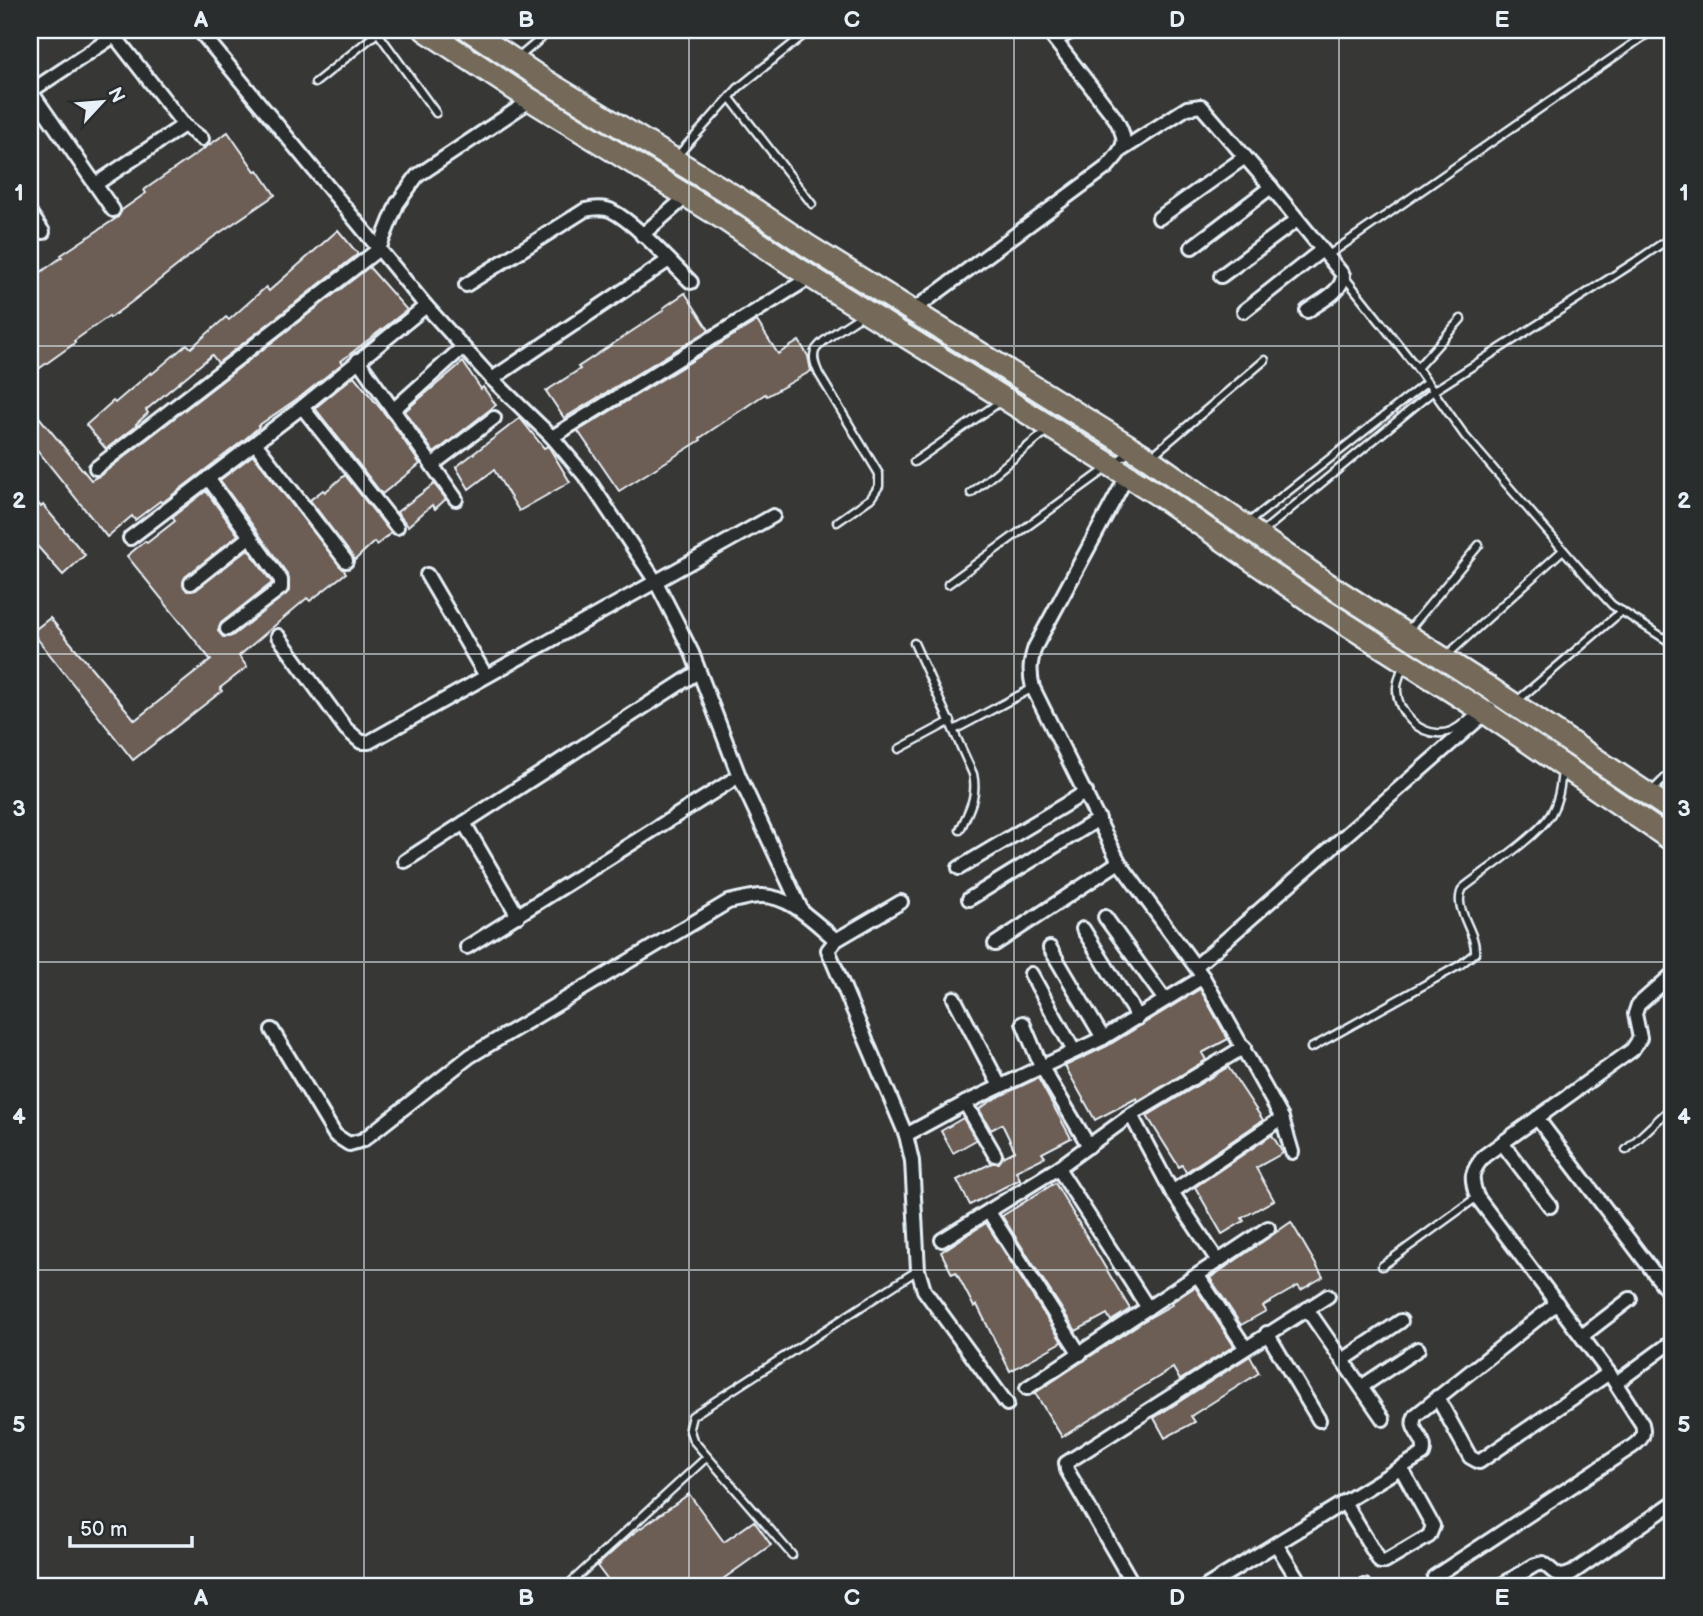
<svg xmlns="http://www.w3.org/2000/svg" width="1703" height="1616" viewBox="0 0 1703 1616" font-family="'Balsamiq Sans',sans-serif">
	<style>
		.building { fill: #6c5d54; stroke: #e8f1f8; stroke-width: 2 }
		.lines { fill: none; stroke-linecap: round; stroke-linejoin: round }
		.service-casing { stroke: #e8f1f8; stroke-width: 11 }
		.minor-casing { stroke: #e8f1f8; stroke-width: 18 }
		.trunk-casing { stroke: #e8f1f8; stroke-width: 26 }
		.service { stroke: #2a2d2e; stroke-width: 6 }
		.minor { stroke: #2a2d2e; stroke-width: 12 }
		.trunk { stroke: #746a5a; stroke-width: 21 }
		.grid { fill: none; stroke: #e8f1f8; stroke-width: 2; stroke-opacity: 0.55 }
		.neatline { fill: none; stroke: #e8f1f8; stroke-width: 2.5 }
		.grid-label { font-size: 23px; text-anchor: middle; font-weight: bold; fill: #e8f1f8 }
	</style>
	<rect width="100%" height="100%" fill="#373736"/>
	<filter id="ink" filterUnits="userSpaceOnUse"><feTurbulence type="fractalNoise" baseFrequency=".0143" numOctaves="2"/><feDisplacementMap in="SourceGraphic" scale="14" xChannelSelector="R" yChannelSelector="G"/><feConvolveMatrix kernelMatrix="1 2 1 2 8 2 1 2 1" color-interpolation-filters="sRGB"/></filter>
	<g filter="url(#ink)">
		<g class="building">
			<polygon points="228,132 255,171 258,170 275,195 212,238 133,301 110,318 109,316 74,341 75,343 30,375 30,280 62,257 61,255 118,217 122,210 146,193 144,190"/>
			<polygon points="338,230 358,254 218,363 212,355 146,410 148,413 136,424 137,425 106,449 86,425 113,401 115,403 151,372 152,374 187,344 191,348 226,317 229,320 266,287 269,291"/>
			<polygon points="369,267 407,310 341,361 343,363 304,394 258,426 259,427 244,440 162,503 160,501 135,520 132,516 107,537 30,441 30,406 91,480 101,475"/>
			<polygon points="685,293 709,330 564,418 546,391 580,369 578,367 664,310 663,308"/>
			<polygon points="757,321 778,354 799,341 808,356 811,371 767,396 765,394 700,438 701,440 619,491 578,431"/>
			<polygon points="463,362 481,389 483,387 496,405 434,453 405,411"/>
			<polygon points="354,376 390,420 420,464 382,494 315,408"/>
			<polygon points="520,418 544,448 548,446 550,449 570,482 519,511 494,470 469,489 456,467"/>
			<polygon points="253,455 346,573 310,601 307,598 239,656 247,667 220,688 222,691 133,760 32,632 50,618 135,720 211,660 127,556 145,541 147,543 175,521 172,517 206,491 238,535 185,577 183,585 187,591 196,590 248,549 272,583 221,623 218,631 223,637 232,636 289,591 288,575 220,480"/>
			<polygon points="345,475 391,533 377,545 374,542 355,560 310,500 323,490 325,492"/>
			<polygon points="434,484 446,499 435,509 432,505 408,526 397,512"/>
			<polygon points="30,494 41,507 43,505 85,555 63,575 30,538"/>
			<polygon points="1200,989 1228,1039 1202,1053 1206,1060 1138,1101 1137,1098 1095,1120 1065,1066 1107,1046"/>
			<polygon points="1228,1067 1263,1120 1186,1172 1182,1165 1179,1167 1147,1116"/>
			<polygon points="1038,1078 1071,1138 1042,1153 1045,1157 1016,1171 1020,1179 970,1205 957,1180 992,1163 999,1163 1003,1157 1015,1151 1002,1124 991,1130 979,1109 996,1098"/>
			<polygon points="963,1118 976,1140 953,1153 941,1131"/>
			<polygon points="1272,1135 1283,1153 1256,1168 1274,1200 1242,1218 1244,1221 1222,1234 1195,1187"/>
			<polygon points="1055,1183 1130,1309 1111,1321 1107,1314 1076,1331 1002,1216"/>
			<polygon points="1291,1222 1323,1277 1301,1290 1298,1286 1263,1306 1266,1311 1241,1325 1210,1278"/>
			<polygon points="986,1223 1062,1342 1010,1371 977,1305 974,1307 956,1272 952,1274 941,1252"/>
			<polygon points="1195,1287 1234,1346 1180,1380 1173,1368 1062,1437 1035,1393 1142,1322 1173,1304 1172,1302"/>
			<polygon points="1250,1356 1259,1373 1191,1416 1195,1422 1165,1438 1154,1418"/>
			<polygon points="689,1494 724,1542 754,1521 771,1545 713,1586 612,1586 597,1566 631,1535"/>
		</g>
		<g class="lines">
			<defs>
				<g id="service">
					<polyline points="378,33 436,113"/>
					<polyline points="518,58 551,30"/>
					<polyline points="315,83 381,30"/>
					<polyline points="730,98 812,204"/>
					<polyline points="678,155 738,88 810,30"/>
					<polyline points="1327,256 1653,30"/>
					<polyline points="1343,275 1417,368 1465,436 1598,590 1612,605 1673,644"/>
					<polyline points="1417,368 1461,319"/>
					<polyline points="1153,455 1265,360"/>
					<polyline points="914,462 1001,401"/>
					<polyline points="971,493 1048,430"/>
					<path d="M 837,522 L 871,498 L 879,486 L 879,474 L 819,374 C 816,367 812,359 815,351 C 820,340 851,323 862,315"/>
					<polyline points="1249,522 1426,383"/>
					<polyline points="1261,533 1432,392 1635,262 1673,236"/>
					<polyline points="948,584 1131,451"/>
					<polyline points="1407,632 1479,545"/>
					<path d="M 914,643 L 973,774 C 978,796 969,810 960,830"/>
					<polyline points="1445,657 1563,550"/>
					<path d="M 1404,664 C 1401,672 1396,683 1397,691 C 1398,713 1419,735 1442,733 C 1456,732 1466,721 1476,712"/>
					<polyline points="1517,701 1622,611"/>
					<polyline points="954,730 1033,688"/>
					<polyline points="899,749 951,721"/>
					<polyline points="1652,791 1673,770"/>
					<polyline points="1671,1041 1673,1043"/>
					<path d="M 1311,1048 L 1460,965 L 1475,953 C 1477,931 1451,908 1463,888 C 1487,869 1536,838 1551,814 C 1559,800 1560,787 1562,772"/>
					<polyline points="1626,1150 1673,1106"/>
					<polyline points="1382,1266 1477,1197"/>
					<polyline points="792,1555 693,1440 689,1428 692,1416 918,1270"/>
					<polyline points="569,1584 707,1457"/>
				</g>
				<g id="minor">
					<polyline points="110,30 184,125 202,139"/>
					<polyline points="199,30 426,306 492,379 552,437 589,481 656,582 676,621 692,653 739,776 802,911"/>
					<polyline points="1055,40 1074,30"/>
					<polyline points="30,90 113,210"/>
					<polyline points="31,91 114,36"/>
					<path d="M 1123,149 L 1187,108 L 1201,106 L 1271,187 L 1343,275 C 1343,292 1319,302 1307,311"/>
					<polyline points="96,184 184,125"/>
					<polyline points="30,213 43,232"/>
					<polyline points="1159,218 1245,157"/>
					<polyline points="642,235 687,196"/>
					<polyline points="1192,247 1271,187"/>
					<polyline points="1221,276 1297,220"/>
					<path d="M 466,285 L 585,210 C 593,208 605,207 612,211 C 636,223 671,263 691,282"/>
					<path d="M 912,311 L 1107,167 C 1125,147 1129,142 1115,118 L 1047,30"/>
					<polyline points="1244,311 1322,250"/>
					<polyline points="358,360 456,499"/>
					<polyline points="492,379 669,260"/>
					<polyline points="302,407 397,527"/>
					<polyline points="393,410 462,348"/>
					<polyline points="552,437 811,277"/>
					<polyline points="255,443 346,561"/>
					<polyline points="432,465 494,418"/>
					<polyline points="96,468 379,249 397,204 417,176 531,100"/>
					<path d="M 1127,476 L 1035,647 C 1030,662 1029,672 1033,688 L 1119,862 L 1203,977 L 1282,1118 L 1292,1152"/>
					<polyline points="208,478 281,580 281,588 227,629"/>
					<polyline points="130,538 302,407 426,306"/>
					<polyline points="427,575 486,676"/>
					<polyline points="191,583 249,537"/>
					<polyline points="278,636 346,729 361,742 369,742 773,516"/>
					<polyline points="464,823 518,916"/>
					<polyline points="405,861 698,672"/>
					<polyline points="959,868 1086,792"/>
					<polyline points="969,899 1099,819"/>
					<polyline points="901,902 836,940 828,950 906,1135 912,1161 918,1270 924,1290 1007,1404"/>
					<polyline points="1105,917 1165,1000"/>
					<polyline points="1083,929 1138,1018"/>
					<polyline points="995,944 1119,862"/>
					<polyline points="467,947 739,776"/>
					<polyline points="1050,948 1103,1038"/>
					<polyline points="1196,966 1490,709"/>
					<polyline points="1031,974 1074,1051"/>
					<polyline points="954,998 1000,1086"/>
					<polyline points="1023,1023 1041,1066 1089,1146"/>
					<path d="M 272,1030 L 335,1135 L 349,1144 L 363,1140 L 470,1056 L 728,902 C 739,900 751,896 761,896 C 791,896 814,922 836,940"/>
					<polyline points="965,1103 995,1155"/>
					<polyline points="1131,1115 1172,1192 1218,1261"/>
					<polyline points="1537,1118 1673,1298"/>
					<polyline points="906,1135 965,1103 1103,1038 1203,977"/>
					<polyline points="1502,1143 1550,1206"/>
					<polyline points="1058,1168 1148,1308"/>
					<polyline points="1172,1192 1282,1118"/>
					<polyline points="989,1212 1080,1354"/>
					<polyline points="942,1240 1058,1168 1131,1115 1244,1047"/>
					<polyline points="1198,1276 1245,1347"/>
					<polyline points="1307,1309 1383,1419"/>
					<polyline points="1267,1333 1319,1420"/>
					<polyline points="1582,1336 1630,1299"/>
					<polyline points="1343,1360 1401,1321"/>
					<polyline points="1616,1383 1669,1344"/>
					<polyline points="1361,1387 1418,1349"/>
					<polyline points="1027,1388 1268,1228"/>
					<polyline points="1437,1397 1470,1457 1479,1462 1609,1373"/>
					<polyline points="1344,1502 1380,1562 1385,1562 1429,1536 1433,1526 1401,1468"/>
					<polyline points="1276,1544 1302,1586"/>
					<path d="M 1434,1577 L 1633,1446 C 1642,1439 1645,1435 1642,1424 L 1609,1373 L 1477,1197 C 1470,1177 1471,1172 1484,1156 L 1632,1050 L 1640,1038 L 1635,1014 L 1638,1005 L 1673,974"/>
					<polyline points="1134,1586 1067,1470 1066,1463 1328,1296"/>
					<path d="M 1207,1586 L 1423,1454 C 1429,1438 1406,1430 1416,1415 L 1557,1303"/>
					<polyline points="1364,1586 1365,1586"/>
					<path d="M 1500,1586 L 1535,1565 L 1543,1563 C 1555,1572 1557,1580 1572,1573 L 1673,1503"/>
				</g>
				<g id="trunk">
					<polyline points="425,30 531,100 724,219 795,267 1160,496 1313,603 1486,713 1673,841"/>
					<polyline points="469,30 544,80 737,198 808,246 1148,458 1326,583 1491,689 1673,811"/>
				</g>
			</defs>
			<use href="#service" class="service-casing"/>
			<use href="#minor" class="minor-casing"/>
			<use href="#trunk" class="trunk-casing"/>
			<use href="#service" class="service"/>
			<use href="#minor" class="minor"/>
			<use href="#trunk" class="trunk"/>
		</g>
	</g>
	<path class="grid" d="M 364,30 L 364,1586M 689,30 L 689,1586M 1014,30 L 1014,1586M 1339,30 L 1339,1586M 30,346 L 1673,346M 30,654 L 1673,654M 30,962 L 1673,962M 30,1270 L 1673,1270"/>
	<rect width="1703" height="1616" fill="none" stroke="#2a2d2e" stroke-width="77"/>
	<g transform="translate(102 102) rotate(64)" stroke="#2a2d2e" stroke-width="5" paint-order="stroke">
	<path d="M0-5L12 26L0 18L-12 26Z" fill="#e8f1f8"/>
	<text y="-10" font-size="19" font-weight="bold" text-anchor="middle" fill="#e8f1f8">N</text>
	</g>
	<path d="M70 1536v10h122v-10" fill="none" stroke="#e8f1f8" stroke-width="3.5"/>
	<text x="80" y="1536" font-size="21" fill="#e8f1f8" stroke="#2a2d2e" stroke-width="5" paint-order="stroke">50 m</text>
	<rect x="38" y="38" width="1626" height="1540" class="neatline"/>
	<g class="grid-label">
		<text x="201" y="27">A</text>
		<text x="526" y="27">B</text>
		<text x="852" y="27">C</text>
		<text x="1177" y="27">D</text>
		<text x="1502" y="27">E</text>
		<text x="19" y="200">1</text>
		<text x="1684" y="200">1</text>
		<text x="19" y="508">2</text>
		<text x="1684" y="508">2</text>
		<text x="19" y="816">3</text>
		<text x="1684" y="816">3</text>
		<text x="19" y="1124">4</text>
		<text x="1684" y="1124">4</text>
		<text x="19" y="1432">5</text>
		<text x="1684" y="1432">5</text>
		<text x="201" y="1605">A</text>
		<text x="526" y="1605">B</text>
		<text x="852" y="1605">C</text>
		<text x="1177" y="1605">D</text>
		<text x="1502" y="1605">E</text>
	</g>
</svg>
